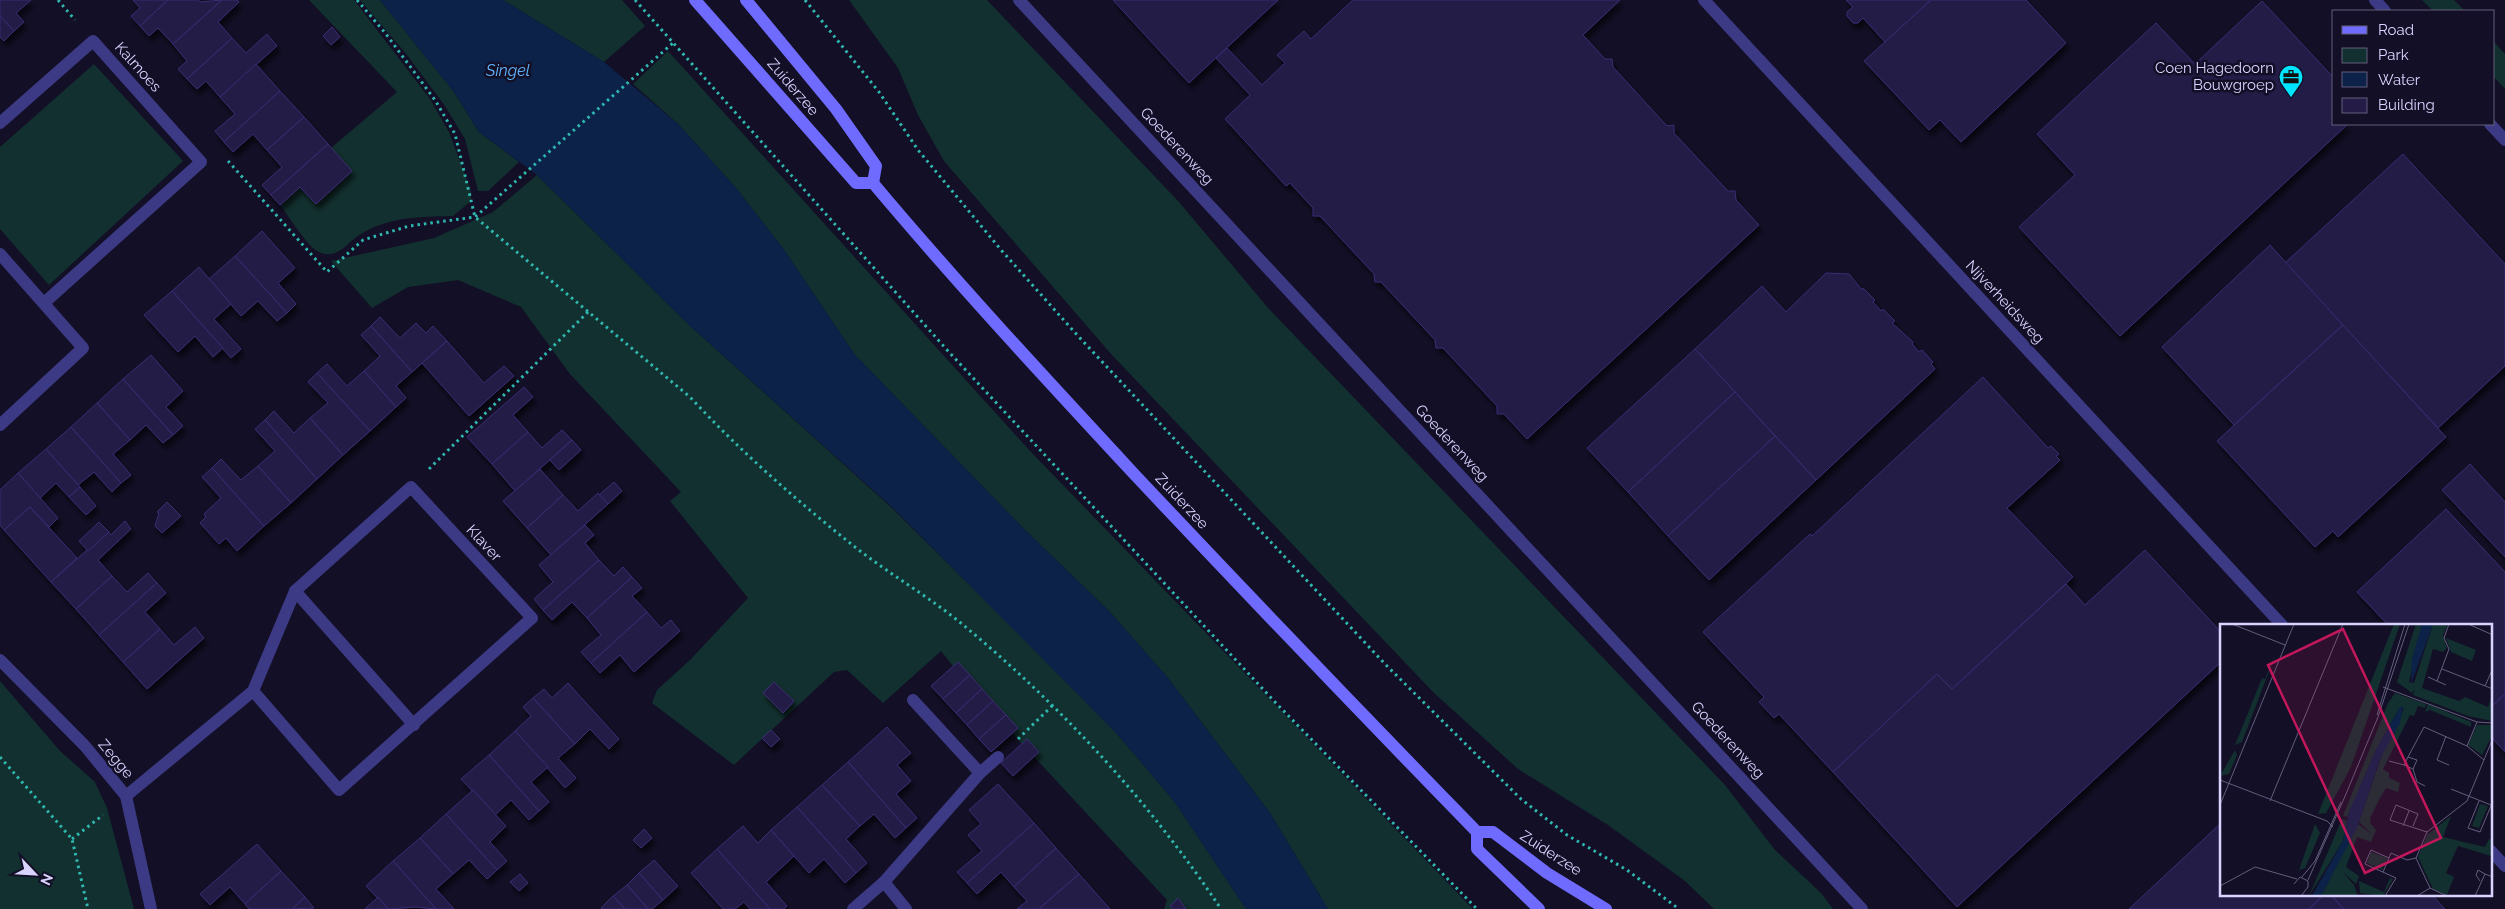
<svg xmlns="http://www.w3.org/2000/svg" width="2505" height="909" viewBox="0 0 2505 909" font-family="Raleway,sans-serif">
	<style>
		.green { fill: #12302f }
		.water { fill: #0c2248 }
		.building { fill: #241b47; stroke: #3b2d73; filter: url(#shadow) }
		.lines { fill: none; stroke-linecap: round; stroke-linejoin: round }
		.path { stroke: #2fb8b0; stroke-width: 3; stroke-dasharray: 2.5 4; stroke-linecap: butt }
		.lane { stroke: #3d3a85; stroke-width: 12 }
		.street { stroke: #3d3a85; stroke-width: 12 }
		.secondary { stroke: #6f6bff; stroke-width: 12 }
		.labels { text-anchor: middle; dominant-baseline: central; stroke-width: 5; stroke-linejoin: round; paint-order: stroke }
		.street-label { font-size: 15px; fill: #d9d4ff; stroke: #130f26 }
		.poi-label { font-size: 15px; fill: #d9d4ff; stroke: #130f26; text-anchor: end }
		.water-label { font-size: 16px; font-style: italic; fill: #62b6ff; stroke: #130f26 }
		.inset-road { fill: none; stroke: #625e7d; stroke-width: 1 }
		.view { fill: #c2185b; fill-opacity: 0.15; stroke: #c2185b; stroke-width: 2.5 }
		.inset-edge { fill: none; stroke: #d9d4ff; stroke-width: 2.5 }
	</style>
	<defs>
		<filter id="shadow"><feDropShadow dx="3" dy="5.5" stdDeviation="2.5" flood-color="#0009"/></filter>
	</defs>
	<rect width="100%" height="100%" fill="#130f26"/>
	<g class="green">
		<path d="M 309,0 L 354,0 L 430,99 L 449,132 L 471,191 L 471,201 L 453,216 C 419,217 392,216 361,234 C 347,242 337,261 319,252 C 307,247 289,216 280,205 L 300,187 L 316,204 L 352,171 L 331,148 L 397,92 Z"/>
		<polygon points="360,0 380,0 454,92 479,132 519,162 488,191 478,191 465,139 445,106 407,55"/>
		<polygon points="503,0 622,0 645,26 604,62"/>
		<polygon points="849,0 987,0 1179,202 1269,309 1725,785 1775,850 1821,893 1833,909 1714,909 1685,881 1608,825 1518,769 1434,693 1112,355 944,161 918,115 898,68"/>
		<polygon points="2422,0 2454,0 2465,11 2433,11"/>
		<polygon points="2494,42 2505,54 2505,89 2494,77"/>
		<polygon points="668,51 1031,452 1473,909 1328,909 1270,813 1168,678 1109,611 1026,531 855,355 782,247 736,188 678,124 633,84"/>
		<polygon points="94,64 183,161 49,285 0,229 0,147"/>
		<polygon points="537,175 688,324 892,508 1059,674 1117,734 1174,801 1246,909 1164,909 1167,900 972,690 941,651 883,703 847,670 834,672 734,765 652,703 657,690 691,659 748,598 670,501 681,492 570,374 521,307 458,280 408,287 372,308 331,261 434,238 493,212"/>
		<polygon points="0,681 60,751 95,782 107,808 134,909 0,909"/>
	</g>
	<polygon class="water" points="380,0 503,0 604,62 678,124 736,188 782,247 855,355 1026,531 1109,611 1168,678 1270,813 1328,909 1246,909 1174,801 1117,734 893,508 688,324 537,175 479,132 454,92"/>
	<g class="building">
		<polygon points="0,0 31,0 16,13 24,22 14,31 0,16"/>
		<polygon points="133,0 168,0 140,26 131,16 140,8"/>
		<polygon points="168,0 198,0 200,2 222,0 173,44 158,28 149,36 140,26"/>
		<polygon points="222,0 237,0 239,2 218,22 232,38 187,79 178,69 187,61 173,44"/>
		<polygon points="1113,0 1278,0 1189,83"/>
		<polygon points="1353,0 1620,0 1583,35 1605,59 1612,59 1613,67 1667,126 1674,125 1674,133 1728,191 1735,191 1736,200 1759,225 1527,439 1504,414 1497,414 1497,406 1443,348 1436,348 1435,340 1381,282 1375,282 1374,274 1320,216 1313,216 1313,208 1290,183 1286,186 1225,119 1250,95 1216,58 1227,48 1262,85 1285,63 1277,55 1304,31 1311,39"/>
		<polygon points="1846,0 1931,0 1885,42 1863,18 1858,23 1853,23 1847,16 1847,12 1853,7"/>
		<polygon points="1931,0 2026,0 2066,43 1961,142 1940,120 1929,130 1864,61"/>
		<polygon points="2262,1 2334,78 2334,124 2348,124 2120,336 2019,227 2075,175 2037,134 2156,23 2195,64"/>
		<polygon points="0,16 14,31 4,41 0,37"/>
		<polygon points="332,27 340,37 331,45 323,36"/>
		<polygon points="267,34 277,46 220,97 206,81 197,89 187,79 232,38 246,53"/>
		<polygon points="256,64 280,91 224,142 215,131 235,114 220,97"/>
		<polygon points="280,91 304,117 267,150 253,134 233,152 224,142"/>
		<polygon points="304,117 328,144 271,195 262,185 282,167 267,150"/>
		<polygon points="328,144 352,171 316,204 300,187 280,205 271,195"/>
		<polygon points="2403,154 2505,264 2505,366 2438,428 2285,263"/>
		<polygon points="262,231 295,268 278,283 296,304 287,313 235,256"/>
		<polygon points="2270,245 2343,325 2234,425 2162,347"/>
		<polygon points="235,256 287,313 277,321 258,301 241,316 209,279"/>
		<polygon points="199,267 231,304 214,319 241,349 231,358 172,291"/>
		<polygon points="1826,273 1849,274 1862,290 1863,288 1875,300 1873,302 1881,311 1883,309 1895,321 1892,323 1913,342 1912,344 1919,352 1922,350 1933,362 1931,364 1935,369 1816,480 1695,349 1762,286 1786,312"/>
		<polygon points="172,291 223,348 213,357 195,336 178,352 144,315"/>
		<polygon points="380,317 400,338 416,323 426,333 433,326 447,341 412,372 371,326"/>
		<polygon points="2343,325 2446,437 2338,537 2333,531 2315,547 2217,441"/>
		<polygon points="371,326 412,372 396,386 406,398 396,407 364,371 380,356 361,335"/>
		<polygon points="447,341 484,383 504,366 514,376 469,416 422,363"/>
		<polygon points="1695,349 1735,392 1628,492 1587,448"/>
		<polygon points="151,355 183,391 166,407 183,426 173,435 123,379"/>
		<polygon points="327,364 347,386 364,371 396,407 370,431 317,373"/>
		<polygon points="317,373 370,431 343,455 310,418 328,403 308,382"/>
		<polygon points="1983,377 2048,448 2051,446 2059,454 2056,456 2060,460 2007,508 2073,577 1952,689 1937,674 1833,772 1779,714 1774,718 1759,702 1764,697 1703,632 1810,534 1812,536"/>
		<polygon points="123,379 173,435 163,443 146,425 130,440 97,403"/>
		<polygon points="524,387 533,397 513,415 528,432 492,464 467,437"/>
		<polygon points="1735,392 1775,436 1668,536 1628,492"/>
		<polygon points="97,403 130,440 113,454 131,475 121,483 71,427"/>
		<polygon points="274,411 294,433 310,418 343,455 317,479 265,420"/>
		<polygon points="265,420 317,479 291,503 258,466 275,451 255,429"/>
		<polygon points="71,427 121,483 112,492 94,472 78,485 46,449"/>
		<polygon points="562,430 572,440 515,491 492,464 528,432 542,448"/>
		<polygon points="1775,436 1816,480 1709,580 1668,536"/>
		<polygon points="572,440 581,450 559,470 550,460"/>
		<polygon points="46,449 80,487 69,497 56,483 40,498 18,473"/>
		<polygon points="221,459 241,480 258,466 291,503 264,526 212,468"/>
		<polygon points="2470,464 2505,502 2505,557 2442,490"/>
		<polygon points="212,468 264,526 237,551 226,538 219,544 200,523 206,517 204,514 221,498 202,477"/>
		<polygon points="540,469 563,495 527,528 503,501"/>
		<polygon points="18,473 58,518 49,527 30,507 4,530 0,525 0,490"/>
		<polygon points="614,482 622,491 608,504 599,495"/>
		<polygon points="80,487 96,506 86,515 69,497"/>
		<polygon points="598,493 608,504 551,555 527,528 563,495 578,511"/>
		<polygon points="167,502 181,516 162,533 155,526 159,513 157,512"/>
		<polygon points="30,507 77,558 51,582 4,530"/>
		<polygon points="2446,509 2505,572 2505,694 2491,707 2491,625 2388,625 2357,592"/>
		<polygon points="125,521 131,529 98,560 112,576 76,609 51,582 87,550 109,532 111,535"/>
		<polygon points="99,522 109,532 88,551 79,541"/>
		<polygon points="585,525 594,535 585,543 599,560 543,610 534,599 553,582 539,565"/>
		<polygon points="2145,550 2221,632 2221,662 1957,907 1833,772 1937,674 1952,689 2066,584 2085,605"/>
		<polygon points="599,560 614,576 623,567 632,577 587,618 572,602 552,620 543,610"/>
		<polygon points="148,573 157,583 99,635 76,609 112,576 127,592"/>
		<polygon points="632,577 642,588 632,596 647,612 591,663 581,652 601,635 587,618"/>
		<polygon points="157,583 166,593 145,612 160,629 123,662 99,635"/>
		<polygon points="647,612 661,628 671,620 680,631 634,672 620,655 600,673 591,663"/>
		<polygon points="195,627 204,638 147,689 123,662 160,629 174,645"/>
		<polygon points="958,662 970,675 943,699 931,686"/>
		<polygon points="970,675 982,689 956,713 943,699"/>
		<polygon points="774,682 794,701 783,713 763,693"/>
		<polygon points="568,683 619,739 609,749 590,729 575,744 533,698 544,689 552,698"/>
		<polygon points="982,689 993,701 967,725 956,713"/>
		<polygon points="2505,694 2505,752 2491,737 2491,707"/>
		<polygon points="533,698 575,744 558,758 576,778 565,788 515,731 531,716 523,707"/>
		<polygon points="993,701 1006,715 979,739 967,725"/>
		<polygon points="1006,715 1018,728 991,752 979,739"/>
		<polygon points="887,727 911,753 897,765 911,781 896,794 917,818 906,828 848,762"/>
		<polygon points="771,730 780,739 771,747 762,738"/>
		<polygon points="515,731 548,767 531,782 549,802 539,811 489,755"/>
		<polygon points="1027,739 1039,752 1013,776 1001,763"/>
		<polygon points="489,755 539,811 529,820 511,800 495,815 461,779"/>
		<polygon points="848,762 906,828 895,838 874,814 860,826 822,785"/>
		<polygon points="998,784 1034,823 967,883 957,872 982,851 968,835 981,824 969,810"/>
		<polygon points="822,785 860,826 846,839 867,863 856,873 797,807"/>
		<polygon points="473,790 506,826 490,842 507,861 497,870 446,814"/>
		<polygon points="797,807 856,873 845,883 824,859 809,873 771,830"/>
		<polygon points="446,814 497,870 487,879 469,860 453,874 420,838"/>
		<polygon points="1034,823 1056,848 1014,887 1001,872 977,894 967,883"/>
		<polygon points="2221,823 2221,895 2324,895 2309,909 2129,909"/>
		<polygon points="743,826 758,843 771,830 794,856 766,882 787,906 784,909 770,909 717,849"/>
		<polygon points="644,829 652,838 641,848 633,840"/>
		<polygon points="420,838 453,874 436,889 454,909 436,909 393,861"/>
		<polygon points="257,844 281,871 245,904 230,887 210,905 200,894"/>
		<polygon points="1056,848 1079,874 1039,909 1017,909 1027,901 1014,887"/>
		<polygon points="717,849 770,909 750,909 744,902 735,909 723,909 691,873"/>
		<polygon points="654,860 678,886 663,900 639,873"/>
		<polygon points="393,861 436,909 416,907 388,909 366,886"/>
		<polygon points="281,871 305,897 292,909 249,909 245,904"/>
		<polygon points="639,873 663,900 652,909 648,909 627,885"/>
		<polygon points="520,874 528,883 519,891 510,882"/>
		<polygon points="1079,874 1110,909 1039,909"/>
		<polygon points="627,885 648,909 625,909 613,896"/>
		<polygon points="2324,895 2331,895 2344,909 2309,909"/>
		<polygon points="2331,895 2432,895 2445,909 2344,909"/>
		<polygon points="613,896 625,909 602,909 601,908"/>
		<polygon points="305,897 314,908 292,909"/>
		<polygon points="378,897 388,909 365,909 377,898"/>
		<polygon points="1178,898 1186,909 1173,909 1170,906"/>
	</g>
	<g class="lines">
		<g class="path">
			<polyline points="58,0 75,20"/>
			<path d="M 357,0 L 386,34 L 435,100 L 455,134 L 475,217 L 690,397 C 740,451 797,501 855,547 C 892,576 933,599 968,629 C 1065,710 1151,804 1221,909"/>
			<polyline points="635,0 948,351 1274,701 1477,909"/>
			<polyline points="805,0 879,92 918,150 1002,251 1078,336 1385,664 1521,799 1567,835 1627,870 1679,909"/>
			<polyline points="228,161 327,272 363,240 409,226 475,217 673,43"/>
			<polyline points="429,469 589,311"/>
			<polyline points="1018,739 1053,705"/>
			<polyline points="0,757 72,839 88,909"/>
			<polyline points="72,839 103,815"/>
		</g>
		<polyline class="lane" points="1019,0 1862,909"/>
		<g class="street">
			<polyline points="1704,0 2282,625"/>
			<polyline points="2375,0 2385,11"/>
			<polyline points="0,123 93,41 201,162 44,303"/>
			<polyline points="2490,124 2505,140"/>
			<polyline points="0,254 83,348 0,425"/>
			<polyline points="295,591 414,725"/>
			<polyline points="0,660 85,746 126,796 151,909"/>
			<polyline points="913,700 980,773"/>
			<polyline points="126,796 253,691 295,591 411,487 532,618 339,790 253,691"/>
			<polyline points="2491,851 2505,866"/>
			<polyline points="884,882 980,773 998,757"/>
			<polyline points="853,909 884,882 906,909"/>
		</g>
		<g class="secondary">
			<polyline points="695,0 856,183 873,183"/>
			<polyline points="746,0 836,109 876,166 873,183"/>
			<path d="M 873,183 C 957,283 1046,379 1135,475 C 1248,595 1362,714 1477,832 L 1477,849 L 1539,909"/>
			<polyline points="1477,832 1493,832 1547,873 1606,909"/>
		</g>
	</g>
	<defs>
		<symbol id="office-pin" viewBox="-11 -11 22 30"><path d="M0 17L-7.5 6A9.5 9.5 0 1 1 7.5 6Z" fill="#00e5ff" stroke="#130f26"/><path d="M-6-3h4V-5.5h4V-3h4V5H-6ZM-1-4.5V-3h2v-1.5ZM-6 0V1H6V0Z" fill="#111"/></symbol>
	</defs>
	<g fill-rule="evenodd">
		<use href="#office-pin" x="2277" y="63" width="28" height="38"/>
	</g>
	<g class="labels">
		<g class="street-label">
			<text transform="translate(138 67) rotate(48)">Kalmoes</text>
			<text transform="translate(793 87) rotate(49)">Zuiderzee</text>
			<text transform="translate(1177 146) rotate(47)">Goederenweg</text>
			<text transform="translate(2005 302) rotate(47)">Nijverheidsweg</text>
			<text transform="translate(1452 443) rotate(47)">Goederenweg</text>
			<text transform="translate(1182 501) rotate(47)">Zuiderzee</text>
			<text transform="translate(484 543) rotate(47)">Klaver</text>
			<text transform="translate(1728 740) rotate(47)">Goederenweg</text>
			<text transform="translate(116 759) rotate(50)">Zegge</text>
			<text transform="translate(1551 853) rotate(33)">Zuiderzee</text>
		</g>
		<g class="poi-label">
			<text x="2274" y="68">Coen Hagedoorn<tspan x="2274" dy="17">Bouwgroep</tspan></text>
		</g>
		<g class="water-label">
			<text x="508" y="70">Singel</text>
		</g>
	</g>
	<g transform="translate(2220 624)">
		<rect width="272" height="272" fill="#130f26"/>
		<path d="M 174,0 L 180,0 L 131,143 L 106,189 L 98,190 ZM 196,0 L 202,0 L 189,58 L 194,59 L 213,0 L 228,0 L 223,11 L 227,24 L 223,28 L 213,25 L 202,64 L 239,77 L 245,73 L 268,83 L 272,73 L 272,97 L 248,92 L 193,71 L 195,65 L 192,69 L 177,58 ZM 226,14 L 256,26 L 252,37 L 231,28 ZM 58,24 L 22,118 L 15,121 L 42,54 L 45,55 ZM 175,69 L 206,80 L 205,84 L 198,82 L 194,92 L 190,91 L 163,145 L 169,149 L 169,154 L 180,159 L 178,168 L 166,164 L 160,174 L 150,194 L 151,200 L 156,206 L 151,218 L 137,213 L 126,243 L 139,252 L 136,260 L 122,247 L 134,261 L 138,272 L 101,272 L 138,200 L 153,211 L 139,198 L 163,128 L 184,85 L 180,83 L 156,126 L 127,193 L 123,192 L 168,79 ZM 208,80 L 251,98 L 251,103 L 210,86 L 205,88 ZM 257,101 L 272,101 L 272,112 L 262,131 L 248,121 ZM 15,126 L 17,131 L 9,150 L 0,152 ZM 260,180 L 268,182 L 259,204 L 252,202 ZM 231,192 L 223,213 L 265,223 L 269,215 L 272,216 L 272,230 L 271,232 L 238,222 L 226,249 L 234,253 L 227,271 L 213,265 L 198,233 L 207,211 ZM 122,195 L 127,197 L 123,217 L 89,272 ZM 95,200 L 100,209 L 85,244 L 79,246 ZM 151,228 L 167,234 L 162,246 L 147,239 ZM 170,254 L 173,255 L 163,272 L 140,269 L 139,257 L 164,268 Z" fill="#12302f"/>
		<path d="M 202,0 L 213,0 L 191,60 L 192,35 ZM 183,82 L 180,99 L 160,135 L 137,204 L 101,272 L 92,272 L 123,217 L 129,188 L 156,126 L 180,83 Z" fill="#0c2248"/>
		<path class="inset-road" d="M 12,0 L 65,21M 248,0 L 273,11M 222,45 L 273,65M 208,53 L 226,61M 217,57 L 229,25 L 224,14 L 229,0M 265,62 L 273,44M 163,63 L 257,98 L 273,99M 157,91 L 185,0M 226,112 L 217,136 L 229,141M 247,122 L 257,98M 188,133 L 197,136 L 193,145 L 184,141 L 188,133 L 204,103 L 247,122 L 264,136M 169,137 L 184,141M 193,145 L 197,158 L 205,162M 0,156 L 107,197 L 113,203M 231,165 L 271,181M 126,170 L 158,93 L 189,0M 50,177 L 123,0M 259,177 L 248,204 L 260,208 L 273,177M 0,181 L 74,0M 183,202 L 189,187M 193,202 L 198,190 L 176,181 L 170,196 L 207,208M 163,248 L 171,229 L 187,236 L 196,234M 82,253 L 95,237 L 121,178M 88,256 L 126,170M 260,257 L 256,251 L 258,246 L 265,250M 74,260 L 80,253 L 88,257 L 88,263 L 81,272M 0,262 L 35,243 L 77,255M 165,272 L 176,254 L 145,240 L 151,226 L 169,234M 197,272 L 210,264M 227,272 L 210,264 L 196,234 L 207,208 L 247,177 L 273,114M 255,272 L 265,250 L 273,253"/>
		<path class="view" d="M 123,5 L 221,214 L 145,249 L 48,41 Z"/>
		<rect width="272" height="272" class="inset-edge"/>
	</g>
	<rect x="2332" y="10" width="162" height="115" fill="#130f26" stroke="#625e7d"/>
	<rect x="2342" y="26" width="25" height="8" fill="#6f6bff" stroke="#625e7d"/>
	<text x="2378" y="35" font-size="15" fill="#d9d4ff">Road</text>
	<rect x="2342" y="48" width="25" height="15" fill="#12302f" stroke="#625e7d"/>
	<text x="2378" y="60" font-size="15" fill="#d9d4ff">Park</text>
	<rect x="2342" y="72" width="25" height="15" fill="#0c2248" stroke="#625e7d"/>
	<text x="2378" y="85" font-size="15" fill="#d9d4ff">Water</text>
	<rect x="2342" y="98" width="25" height="15" fill="#241b47" stroke="#625e7d"/>
	<text x="2378" y="110" font-size="15" fill="#d9d4ff">Building</text>
	<g transform="translate(35 874) rotate(115)" stroke="#130f26" stroke-width="4" paint-order="stroke">
	<path d="M0-4L9 19L0 12L-9 19Z" fill="#d9d4ff"/>
	<text y="-8" font-size="14" font-weight="bold" text-anchor="middle" fill="#d9d4ff">N</text>
	</g>
</svg>
